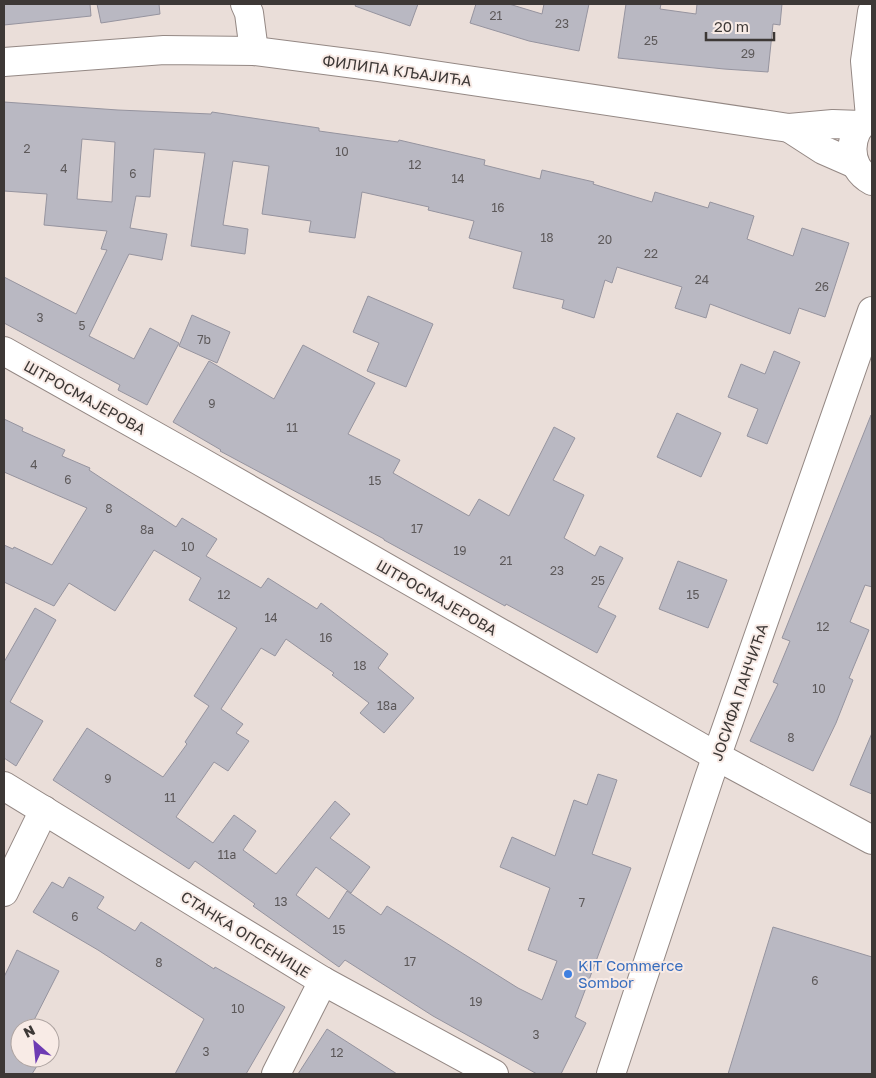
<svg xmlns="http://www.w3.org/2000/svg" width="876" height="1078" viewBox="0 0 876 1078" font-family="'Golos Text',sans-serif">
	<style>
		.building { fill: #b9b8c2; stroke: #96949f; fill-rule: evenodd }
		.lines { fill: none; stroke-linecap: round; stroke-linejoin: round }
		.minor-casing { stroke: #948884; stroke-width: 30 }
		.tertiary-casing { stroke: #948884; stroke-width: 30 }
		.minor { stroke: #fff; stroke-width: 28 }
		.tertiary { stroke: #fff; stroke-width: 28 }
		.shop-dot { fill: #3f7fe0; stroke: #f8ebe6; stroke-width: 2 }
		.labels { text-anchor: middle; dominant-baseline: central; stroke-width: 4; stroke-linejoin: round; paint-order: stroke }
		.number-label { font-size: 12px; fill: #5c5859 }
		.street-label { font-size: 15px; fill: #3d3836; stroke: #f8ebe6 }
		.shop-label { font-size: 15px; fill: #366cbe; stroke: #f8ebe6; text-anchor: start }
	</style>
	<rect width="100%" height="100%" fill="#eaded9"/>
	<g class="building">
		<polygon points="4,4 90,4 91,16 4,25"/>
		<polygon points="97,4 159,4 160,14 101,23"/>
		<polygon points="356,4 418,4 410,26 355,6"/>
		<polygon points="476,4 509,4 542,14 544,4 589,4 579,51 529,41 470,23"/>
		<polygon points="626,4 661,4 660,9 696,14 697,4 782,4 780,25 773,24 768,72 724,69 618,58"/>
		<path d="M 4,102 L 118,110 L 211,114 L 212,112 L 319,128 L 319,131 L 398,142 L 399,140 L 485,160 L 484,165 L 540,179 L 542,170 L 594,182 L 593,184 L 652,202 L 655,192 L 708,208 L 710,202 L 754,216 L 747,239 L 793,256 L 802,228 L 849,243 L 825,317 L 799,308 L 790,334 L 710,304 L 706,318 L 675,308 L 682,287 L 617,267 L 612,283 L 605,280 L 594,318 L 562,308 L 564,300 L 513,288 L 522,252 L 469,238 L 474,221 L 428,210 L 429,207 L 362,192 L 355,238 L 309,232 L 311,221 L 262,214 L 269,166 L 233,161 L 223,225 L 248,229 L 245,254 L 191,246 L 205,153 L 154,149 L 150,197 L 136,196 L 130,228 L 167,234 L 162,260 L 129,254 L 89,336 L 134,359 L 150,328 L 179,343 L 147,405 L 118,390 L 120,385 L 4,323 L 4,277 L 76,314 L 107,250 L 101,249 L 107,231 L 44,225 L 47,194 L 4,191 ZM 82,139 L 115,142 L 112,202 L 77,199 Z"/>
		<polygon points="368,296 433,324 406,387 367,371 379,343 353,332"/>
		<polygon points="192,315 230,332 217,363 179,346"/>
		<polygon points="303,345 375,383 348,434 400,460 393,473 469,516 479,499 509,516 554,427 575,438 553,480 584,495 564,538 595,556 600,546 623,558 598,607 616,616 597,653 506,604 505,606 463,583 384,540 384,539 220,451 221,450 173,422 209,361 274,399"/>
		<polygon points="774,351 800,362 767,444 747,436 758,409 728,397 741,364 765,374"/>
		<polygon points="677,413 721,433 701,477 657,457"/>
		<polygon points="871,415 872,587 865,585 850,622 869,630 849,678 853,680 836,723 813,771 750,741 778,684 773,682 790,641 782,638"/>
		<polygon points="4,419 23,428 22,431 65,450 62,456 90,468 89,470 176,527 182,518 217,539 206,556 261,588 268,578 317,609 321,603 388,654 378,668 414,698 384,733 360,713 369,703 332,675 334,673 286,639 275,656 261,648 221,709 243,724 236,733 249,741 228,771 214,762 176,817 213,843 234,815 256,831 243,850 276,874 335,801 350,814 330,838 370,867 351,893 316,867 296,895 329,919 347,891 381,915 387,906 518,988 542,1000 557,961 528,950 550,888 500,867 512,837 555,856 574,800 587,805 598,774 617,780 592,854 631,868 575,1017 586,1023 561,1074 537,1074 433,1016 345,960 339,967 253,906 255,904 195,861 189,869 53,780 87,728 163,777 187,744 185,742 209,706 194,696 237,628 189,600 201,578 154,550 115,611 69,583 54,606 4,582 4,545 13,549 14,547 52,565 87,508 4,472"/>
		<polygon points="678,561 727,580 708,628 659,609"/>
		<polygon points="35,608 56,620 10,702 43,721 16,766 4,758 4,662"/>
		<polygon points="872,733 872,794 850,785"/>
		<polygon points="69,877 104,897 97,908 135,931 141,922 214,969 215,967 285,1007 246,1074 175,1074 204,1019 98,950 33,912 52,882 63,888"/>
		<polygon points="773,927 872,957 872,1074 728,1074"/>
		<polygon points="17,950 59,971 30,1028 20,1028 20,1058 35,1058 40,1061 32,1074 4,1074 4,977"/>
		<polygon points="327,1029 397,1074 298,1074"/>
	</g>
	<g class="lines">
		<defs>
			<g id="minor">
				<polyline points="245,4 249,13 254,51"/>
				<polyline points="870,117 865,61 872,12"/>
				<polyline points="4,351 198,460 716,756 872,840"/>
				<polyline points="4,786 323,981 494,1074"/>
				<polyline points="4,892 44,810"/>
				<polyline points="276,1074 323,981"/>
			</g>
			<g id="tertiary">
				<polyline points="4,62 164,50 254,51 379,67 789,128 833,124 861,125"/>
				<path d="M 872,116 C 847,130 845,167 872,181"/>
				<polyline points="789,128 823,150 855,164"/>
				<polyline points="611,1074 709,778 872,311"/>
			</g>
		</defs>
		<use href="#minor" class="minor-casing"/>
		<use href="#tertiary" class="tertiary-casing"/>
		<use href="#minor" class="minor"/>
		<use href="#tertiary" class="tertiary"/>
	</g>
	<circle class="shop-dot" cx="568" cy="974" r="5"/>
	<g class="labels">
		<g class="number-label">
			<text x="496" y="15">21</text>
			<text x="562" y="23">23</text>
			<text x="651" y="40">25</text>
			<text x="748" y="53">29</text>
			<text x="27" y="148">2</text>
			<text x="342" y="151">10</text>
			<text x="415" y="164">12</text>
			<text x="64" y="168">4</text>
			<text x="133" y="173">6</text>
			<text x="458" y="178">14</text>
			<text x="498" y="207">16</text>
			<text x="547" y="237">18</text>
			<text x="605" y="239">20</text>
			<text x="651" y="253">22</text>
			<text x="702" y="279">24</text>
			<text x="822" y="286">26</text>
			<text x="40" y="317">3</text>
			<text x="82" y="325">5</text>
			<text x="204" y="339">7b</text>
			<text x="212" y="403">9</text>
			<text x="292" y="427">11</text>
			<text x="34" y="464">4</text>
			<text x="68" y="479">6</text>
			<text x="375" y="480">15</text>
			<text x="109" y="508">8</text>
			<text x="417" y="528">17</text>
			<text x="147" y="529">8a</text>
			<text x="188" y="546">10</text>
			<text x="460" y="550">19</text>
			<text x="506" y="560">21</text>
			<text x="557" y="570">23</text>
			<text x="598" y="580">25</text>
			<text x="224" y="594">12</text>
			<text x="693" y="594">15</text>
			<text x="271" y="617">14</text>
			<text x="823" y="626">12</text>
			<text x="326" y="637">16</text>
			<text x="360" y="665">18</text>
			<text x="819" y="688">10</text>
			<text x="387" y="705">18a</text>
			<text x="791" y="737">8</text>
			<text x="108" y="778">9</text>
			<text x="170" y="797">11</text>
			<text x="227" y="854">11a</text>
			<text x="281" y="901">13</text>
			<text x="582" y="902">7</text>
			<text x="75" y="916">6</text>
			<text x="339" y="929">15</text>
			<text x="410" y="961">17</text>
			<text x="159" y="962">8</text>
			<text x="815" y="980">6</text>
			<text x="476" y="1001">19</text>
			<text x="238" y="1008">10</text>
			<text x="536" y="1034">3</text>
			<text x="206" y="1051">3</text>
			<text x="337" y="1052">12</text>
		</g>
		<g class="street-label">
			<text transform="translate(397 70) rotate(8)">ФИЛИПА КЉАЈИЋА</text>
			<text transform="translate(85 397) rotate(29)">ШТРОСМАЈЕРОВА</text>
			<text transform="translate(437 597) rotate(30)">ШТРОСМАЈЕРОВА</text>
			<text transform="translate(739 692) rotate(-71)">ЈОСИФА ПАНЧИЋА</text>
			<text transform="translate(246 934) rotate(32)">СТАНКА ОПСЕНИЦЕ</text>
		</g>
		<g class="shop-label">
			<text x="578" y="965">KIT Commerce<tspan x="578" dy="17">Sombor</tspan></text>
		</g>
	</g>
	<rect width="876" height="1078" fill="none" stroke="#3d3836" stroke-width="10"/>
	<g transform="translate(35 1043) rotate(333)"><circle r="24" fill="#f8ebe6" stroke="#ada3a0"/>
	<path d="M0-4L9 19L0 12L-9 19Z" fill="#6d3bb3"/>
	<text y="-8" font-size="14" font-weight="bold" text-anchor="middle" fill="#3d3836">N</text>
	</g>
	<path d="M706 32v8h68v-8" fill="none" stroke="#3d3836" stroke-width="2.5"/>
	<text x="714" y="32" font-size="15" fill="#3d3836" stroke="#f8ebe6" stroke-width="4" paint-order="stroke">20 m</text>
</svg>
